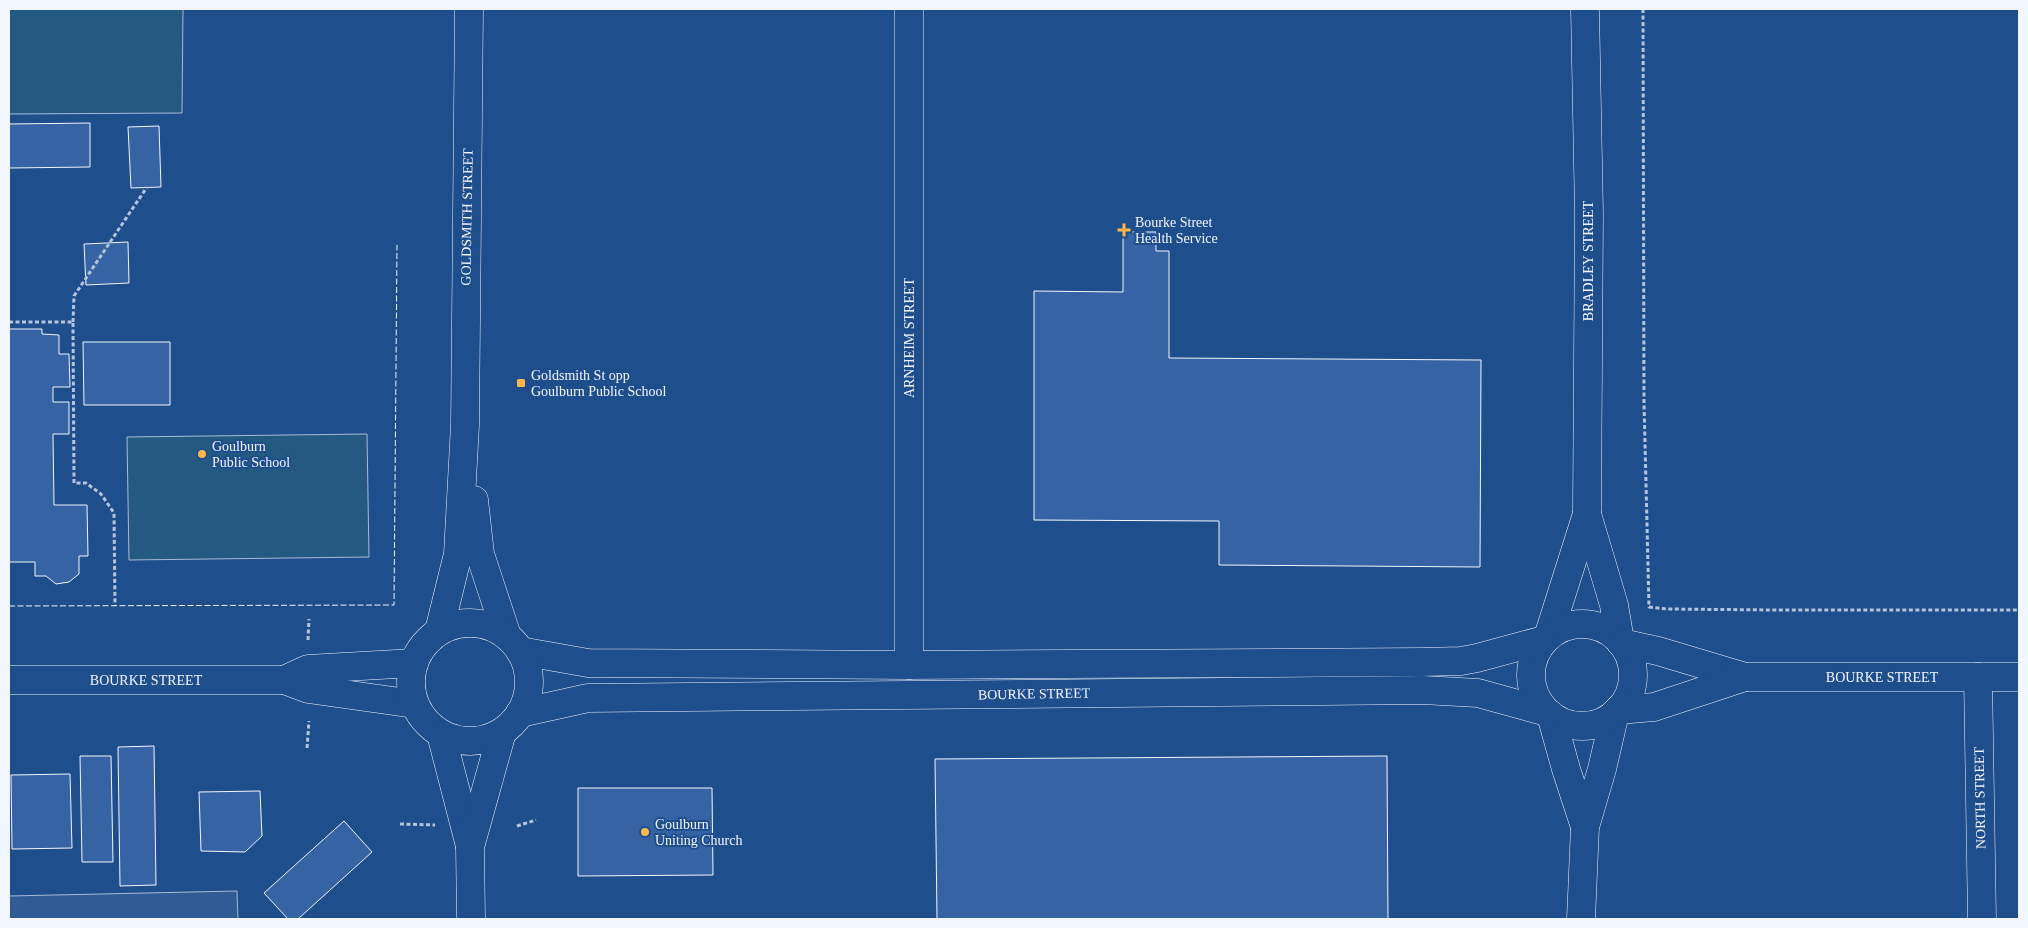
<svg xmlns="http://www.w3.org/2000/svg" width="2028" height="928" viewBox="0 0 2028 928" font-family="'Times New Roman',serif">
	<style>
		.green { fill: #245a82; stroke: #a8bbd7 }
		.parking { fill: #305b95; stroke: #a8bbd7 }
		.building { fill: #3563a3; stroke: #f2f6ff }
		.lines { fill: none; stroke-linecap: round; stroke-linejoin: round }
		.street-casing { stroke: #f2f6ff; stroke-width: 29 }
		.secondary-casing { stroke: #f2f6ff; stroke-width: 29 }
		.primary-casing { stroke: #f2f6ff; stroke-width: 29 }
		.path { stroke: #b3c4dc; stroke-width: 3; stroke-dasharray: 4 2.5; stroke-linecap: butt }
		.street { stroke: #1f4e8c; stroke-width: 28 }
		.secondary { stroke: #1f4e8c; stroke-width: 28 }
		.primary { stroke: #1f4e8c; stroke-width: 28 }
		.fence { stroke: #f2f6ff; stroke-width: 1; stroke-dasharray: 6 2.5; stroke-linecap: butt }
		.poi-dot { fill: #ffb74d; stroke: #1f4e8c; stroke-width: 2 }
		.labels { text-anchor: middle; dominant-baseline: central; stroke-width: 4; stroke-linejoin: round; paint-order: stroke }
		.street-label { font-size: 14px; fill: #f2f6ff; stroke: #1f4e8c }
		.poi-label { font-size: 14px; fill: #f2f6ff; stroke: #1f4e8c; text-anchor: start }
	</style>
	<rect width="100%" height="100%" fill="#1f4e8c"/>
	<g class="green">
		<polygon points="9,9 183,9 182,113 9,114"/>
		<polygon points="367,434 369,557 129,560 127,437"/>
	</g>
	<polygon class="parking" points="237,891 238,919 9,919 9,896"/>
	<g class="building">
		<polygon points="90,123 90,167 9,168 9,124"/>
		<polygon points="159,126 161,187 131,188 128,127"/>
		<polygon points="1123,232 1156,232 1156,251 1169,251 1169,358 1481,360 1480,567 1219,565 1219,521 1034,520 1034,291 1123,292"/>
		<polygon points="128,242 129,283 86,285 84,244"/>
		<polygon points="9,329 42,329 42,334 59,335 59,354 69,354 70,387 53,387 53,402 69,402 69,434 53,434 54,505 87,505 88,556 79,556 79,574 69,582 56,584 46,576 35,576 35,562 9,562"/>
		<polygon points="83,342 170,342 170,405 84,405"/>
		<polygon points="154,746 156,885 120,886 118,747"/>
		<polygon points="80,756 111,756 113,862 82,862"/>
		<polygon points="1387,756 1388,919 937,919 935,759"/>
		<polygon points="70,774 72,848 12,849 11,775"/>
		<polygon points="578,788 712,788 713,875 578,876"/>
		<polygon points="260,791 262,836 245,852 201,851 199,792"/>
		<polygon points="344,821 372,852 298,919 288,919 264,893"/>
	</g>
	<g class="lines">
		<defs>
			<g id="street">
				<polyline points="1585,9 1589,214 1587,514 1614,605 1620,641"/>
				<polyline points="1548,637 1587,514"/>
				<polyline points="909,665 909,11"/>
				<polyline points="1978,677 1982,919"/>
				<polyline points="1551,715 1566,769 1585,827"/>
				<polyline points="1581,919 1585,827 1602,769 1615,713"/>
			</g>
			<g id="secondary">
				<circle cx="1582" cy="675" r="51"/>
				<polyline points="1621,643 1658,651 1745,677 2019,677"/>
				<polyline points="520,651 588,663 909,665 1422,662 1461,661 1477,658 1544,640"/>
				<polyline points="9,680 284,680 308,689 415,704"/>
				<polyline points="284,680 308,669 414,663"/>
				<polyline points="1618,710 1654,707 1745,677"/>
				<polyline points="520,713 588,698 1423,690 1478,693 1547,712"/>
			</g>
			<g id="primary">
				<polyline points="474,500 480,554 507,636"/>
				<circle cx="470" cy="682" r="59"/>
				<polyline points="439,631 458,554 465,425 469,9"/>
				<polyline points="441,734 470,846"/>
				<polyline points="471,919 470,847 502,732"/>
			</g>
		</defs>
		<use href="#street" class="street-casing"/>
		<use href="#secondary" class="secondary-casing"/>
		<use href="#primary" class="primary-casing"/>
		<g class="path">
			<polyline points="1643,9 1644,402 1649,607 1667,609 1774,610 2019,610"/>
			<polyline points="9,322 73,322 74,483 86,483 101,494 114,513 115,606"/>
			<polyline points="73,322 74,296 147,187"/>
			<polyline points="308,640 309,619"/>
			<polyline points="307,748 309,721"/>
			<polyline points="400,824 435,825"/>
			<polyline points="517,826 536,820"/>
		</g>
		<use href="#street" class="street"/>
		<use href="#secondary" class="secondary"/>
		<use href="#primary" class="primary"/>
		<polyline class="fence" points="9,606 394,605 397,245"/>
	</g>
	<g class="poi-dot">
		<path d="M1121.5 222.5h5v5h5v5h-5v5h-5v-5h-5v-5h5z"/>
		<rect x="516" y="378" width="10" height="10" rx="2.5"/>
		<circle cx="202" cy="454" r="5"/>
		<circle cx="645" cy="832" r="5"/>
	</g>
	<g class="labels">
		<g class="street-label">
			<text transform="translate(467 217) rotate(-89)">GOLDSMITH STREET</text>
			<text transform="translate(1588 261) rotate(-90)">BRADLEY STREET</text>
			<text transform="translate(909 338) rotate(-90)">ARNHEIM STREET</text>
			<text x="1882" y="677">BOURKE STREET</text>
			<text x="146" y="680">BOURKE STREET</text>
			<text transform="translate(1034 694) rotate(-1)">BOURKE STREET</text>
			<text transform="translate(1980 798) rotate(-91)">NORTH STREET</text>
		</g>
		<g class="poi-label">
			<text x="1135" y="222">Bourke Street<tspan x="1135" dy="16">Health Service</tspan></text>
			<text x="531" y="375">Goldsmith St opp<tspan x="531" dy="16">Goulburn Public School</tspan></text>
			<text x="212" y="446">Goulburn<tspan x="212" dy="16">Public School</tspan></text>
			<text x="655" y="824">Goulburn<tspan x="655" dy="16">Uniting Church</tspan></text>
		</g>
	</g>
	<rect width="2028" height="928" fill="none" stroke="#f2f6ff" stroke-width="20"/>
</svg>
